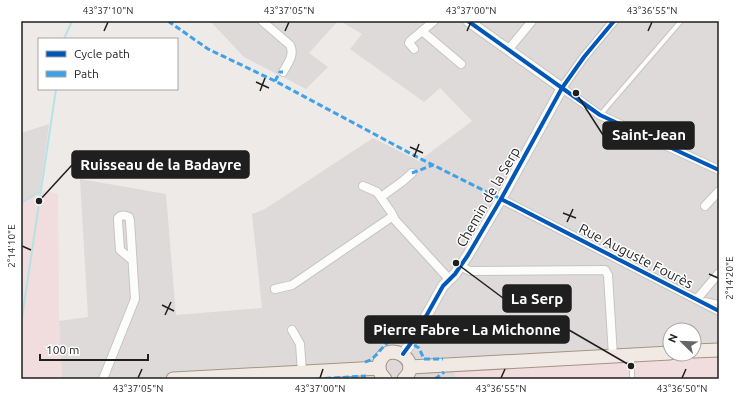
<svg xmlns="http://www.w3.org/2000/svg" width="740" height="400" viewBox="0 0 740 400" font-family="Ubuntu,sans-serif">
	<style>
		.residential { fill: #dddad9; fill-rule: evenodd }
		.commercial { fill: #f1ddde }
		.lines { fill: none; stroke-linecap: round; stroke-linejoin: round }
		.stream { stroke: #b7e2e4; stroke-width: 2 }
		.service-casing { stroke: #c6c5c3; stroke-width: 6 }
		.minor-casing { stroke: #c6c5c3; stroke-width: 10 }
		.tertiary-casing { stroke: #c6c5c3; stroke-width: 12 }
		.primary-casing { stroke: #a49483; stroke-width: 15 }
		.service { stroke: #fcfcfb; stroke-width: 4 }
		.minor { stroke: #fcfcfb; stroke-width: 8 }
		.tertiary { stroke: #fcfcfb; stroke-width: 10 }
		.primary { stroke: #f1eae4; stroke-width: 13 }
		.quiet { stroke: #3da2ea; stroke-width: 3; stroke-dasharray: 6 3; stroke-linecap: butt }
		.cycleway-casing { stroke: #fff; stroke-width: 6 }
		.cycleway { stroke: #0057b8; stroke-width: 4 }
		.ticks { fill: none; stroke: #1f1f1f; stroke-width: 1.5 }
		.labels { text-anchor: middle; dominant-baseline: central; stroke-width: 3; stroke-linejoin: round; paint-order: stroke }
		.street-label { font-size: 14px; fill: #1f1f1f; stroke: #fff }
		.leader { fill: none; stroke: #1f1f1f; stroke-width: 1.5 }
		.callout-dot { fill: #1f1f1f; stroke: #fff; stroke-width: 1.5 }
		.callout { fill: #1f1f1f; stroke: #1f1f1f; stroke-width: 1.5 }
		.callout-label { font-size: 15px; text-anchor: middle; font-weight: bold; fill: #fff }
		.neatline { fill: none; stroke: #1f1f1f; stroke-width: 1.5 }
		.ticks-label { font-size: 10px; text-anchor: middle; fill: #1f1f1f }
	</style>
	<rect width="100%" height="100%" fill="#eeeae7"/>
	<g class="residential">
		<polygon points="210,21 338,21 309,53 328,67 306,89 244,57"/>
		<path d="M 340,21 L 719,21 L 719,379 L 62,379 L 59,321 L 88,317 L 80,179 L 166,194 L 176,315 L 262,308 L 252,214 L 265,209 L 373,138 L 419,161 L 472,121 L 440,88 L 424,102 L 350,49 L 362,34 ZM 670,330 L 694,330 L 694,354 L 670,354 Z"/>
		<polygon points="49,124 40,190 21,204 21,133"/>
	</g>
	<g class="commercial">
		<polygon points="40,190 58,194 59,321 62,379 21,379 21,204"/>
		<polygon points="719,357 719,379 456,379 453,371"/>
	</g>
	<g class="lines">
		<g class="stream">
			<polyline points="64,39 72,21"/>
			<polyline points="21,203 41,191"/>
			<polyline points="21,325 56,89"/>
		</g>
		<defs>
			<g id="service">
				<polyline points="600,115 681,21"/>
				<polyline points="704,300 719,303"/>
				<polyline points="632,357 632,379"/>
			</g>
			<g id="minor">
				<path d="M 262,21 L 290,45 C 295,55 288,63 283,72"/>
				<polyline points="614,21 584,57 562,88 600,115 719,170"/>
				<polyline points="422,31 461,64"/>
				<polyline points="414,49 409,43 410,41 434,21"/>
				<polyline points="508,50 532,21"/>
				<polyline points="363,186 377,192 391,212 395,220 449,279"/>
				<polyline points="381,197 403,181 412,173"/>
				<polyline points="501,199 719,311"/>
				<polyline points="705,206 719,191"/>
				<polyline points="460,266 470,271 605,270 608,275 613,356"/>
				<polyline points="275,289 292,285 393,216"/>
				<polyline points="697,299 719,273"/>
				<polyline points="292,330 300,344 302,372"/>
				<path d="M 103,379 L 135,299 L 130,221 L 129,217 C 125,215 121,215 118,218 L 118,221 L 120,250 L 132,260"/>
			</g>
			<polyline id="tertiary" points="403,354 411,343 443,286 455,274 468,255 501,199 562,88 468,21"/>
			<g id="primary">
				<polyline points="694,351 719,350"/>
				<polyline points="410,367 670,353"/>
				<polyline points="173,379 379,368"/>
				<path d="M 385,379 C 381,375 378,371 379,365 C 384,338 425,359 404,379"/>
			</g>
		</defs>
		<use href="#service" class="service-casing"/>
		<use href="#minor" class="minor-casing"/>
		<use href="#tertiary" class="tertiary-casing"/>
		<use href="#primary" class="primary-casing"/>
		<use href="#service" class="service"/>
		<use href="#minor" class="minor"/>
		<use href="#tertiary" class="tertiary"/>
		<use href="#primary" class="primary"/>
		<g class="quiet">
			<polyline points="168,21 208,49 277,82 419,158 501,199"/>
			<polyline points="275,81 280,72 283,72"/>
			<polyline points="412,173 433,165"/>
			<polyline points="414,345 419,348 424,359 443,359"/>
			<path d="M 365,362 C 382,358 384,331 407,341"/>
			<polyline points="316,379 366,376"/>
			<polyline points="435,379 444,372"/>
		</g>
		<defs>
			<g id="cycleway">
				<polyline points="468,21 600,115 719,170"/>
				<polyline points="501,199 719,311"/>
				<polyline points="403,354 411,343 443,286 455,274 468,255 501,199 562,88 584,57 614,21"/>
			</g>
		</defs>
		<use href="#cycleway" class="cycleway-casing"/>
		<use href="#cycleway" class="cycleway"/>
	</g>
	<path class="ticks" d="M 104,31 L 108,22M 285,31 L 289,22M 467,31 L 471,22M 648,31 L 652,22M 256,82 L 269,88M 260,91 L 265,78M 410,147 L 423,153M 414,157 L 419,144M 563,213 L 576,218M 567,222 L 573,209M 22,246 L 31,250M 709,274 L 718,278M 162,305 L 174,311M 165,315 L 171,302M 138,378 L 142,369M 320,378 L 323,369M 501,378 L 505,369M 682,378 L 686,369"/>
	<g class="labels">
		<g class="street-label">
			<text transform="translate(488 197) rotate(-60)">Chemin de la Serp</text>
			<text transform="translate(636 256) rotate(27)">Rue Auguste Fourès</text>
		</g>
	</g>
	<path class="leader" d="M576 93L603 135M39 201L72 165M456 263L503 298M631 366L569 330"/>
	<g class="callout-dot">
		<circle cx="576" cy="93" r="4"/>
		<circle cx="39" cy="201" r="4"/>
		<circle cx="456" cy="263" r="4"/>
		<circle cx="631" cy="366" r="4"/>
	</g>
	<g class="callout">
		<rect x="603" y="122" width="91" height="27" rx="4"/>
		<rect x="72" y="151" width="177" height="27" rx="4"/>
		<rect x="503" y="285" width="68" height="27" rx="4"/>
		<rect x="365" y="316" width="204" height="27" rx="4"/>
	</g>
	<g class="callout-label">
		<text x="649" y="140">Saint-Jean</text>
		<text x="161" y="170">Ruisseau de la Badayre</text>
		<text x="537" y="304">La Serp</text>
		<text x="467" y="335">Pierre Fabre - La Michonne</text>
	</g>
	<rect width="740" height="400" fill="none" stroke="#ffffff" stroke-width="44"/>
	<rect x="38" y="38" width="140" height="52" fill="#ffffff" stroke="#a5a5a5"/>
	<rect x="46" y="51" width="20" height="6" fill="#0057b8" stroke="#a5a5a5"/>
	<text x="74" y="58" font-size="12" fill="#1f1f1f">Cycle path</text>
	<rect x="46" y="71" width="20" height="6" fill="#3da2ea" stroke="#a5a5a5"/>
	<text x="74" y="78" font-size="12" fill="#1f1f1f">Path</text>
	<g transform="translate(682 342) rotate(293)"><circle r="19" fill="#ffffff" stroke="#a5a5a5"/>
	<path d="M0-3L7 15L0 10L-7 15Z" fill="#676665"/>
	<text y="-6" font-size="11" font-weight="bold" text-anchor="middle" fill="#1f1f1f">N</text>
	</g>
	<path d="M40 354v6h108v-6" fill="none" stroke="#1f1f1f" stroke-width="2"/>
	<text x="46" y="354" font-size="12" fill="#1f1f1f" stroke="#ffffff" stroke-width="3" paint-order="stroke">100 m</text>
	<rect x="22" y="22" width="696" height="356" class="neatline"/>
	<g class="ticks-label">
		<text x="108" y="14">43°37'10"N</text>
		<text x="289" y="14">43°37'05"N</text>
		<text x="471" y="14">43°37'00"N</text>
		<text x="652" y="14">43°36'55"N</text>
		<text transform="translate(11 246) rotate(-90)" y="4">2°14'10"E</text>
		<text transform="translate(729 278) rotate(-90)" y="4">2°14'20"E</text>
		<text x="138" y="392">43°37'05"N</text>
		<text x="320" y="392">43°37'00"N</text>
		<text x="501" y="392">43°36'55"N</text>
		<text x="682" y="392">43°36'50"N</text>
	</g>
</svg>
